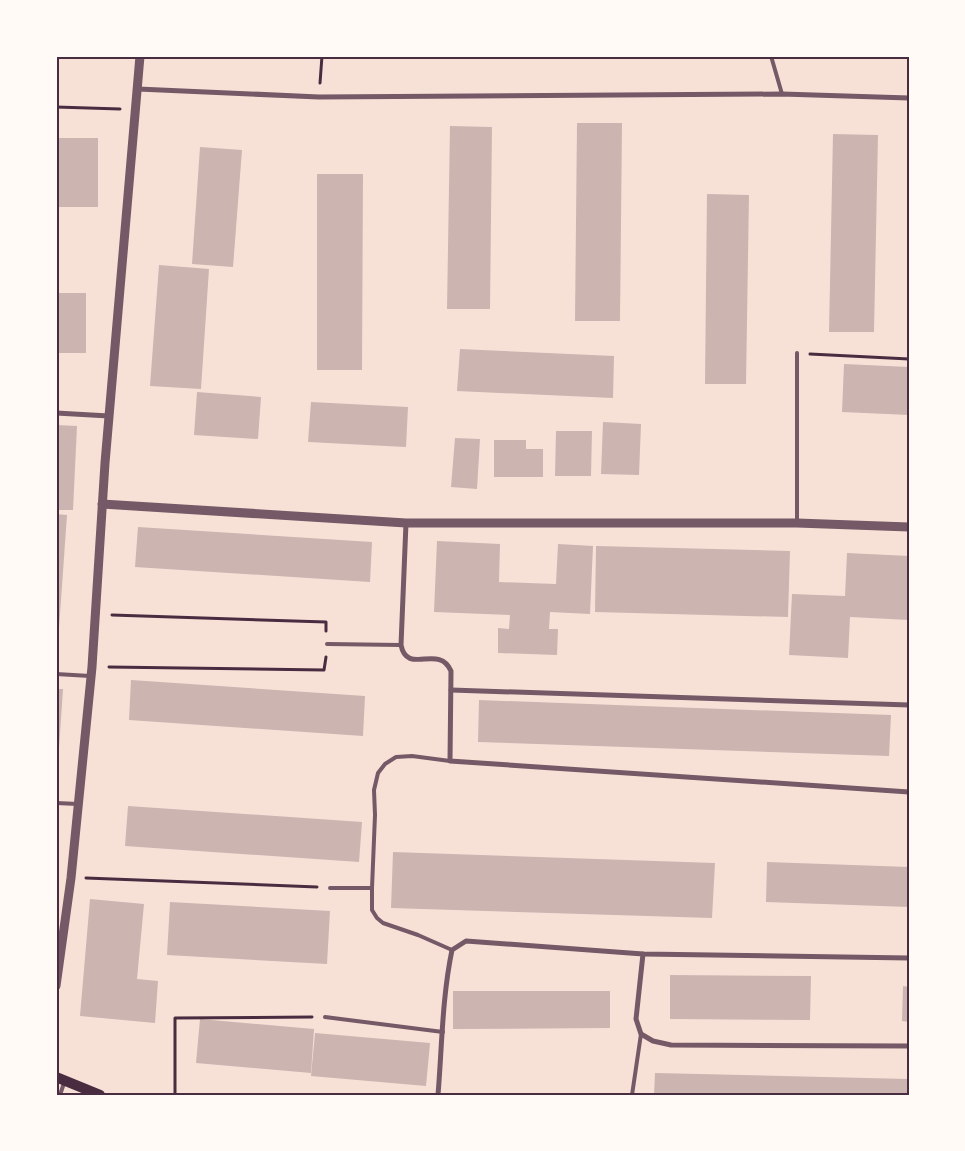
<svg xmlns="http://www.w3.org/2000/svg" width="965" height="1151" viewBox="0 0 965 1151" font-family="'Libre Baskerville',serif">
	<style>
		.building { fill: #ccb4b1 }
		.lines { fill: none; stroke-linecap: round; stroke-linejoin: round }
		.path { stroke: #4a2c40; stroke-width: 3 }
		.service { stroke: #755966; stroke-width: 4 }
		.minor { stroke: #755966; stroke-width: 5 }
		.tertiary { stroke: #755966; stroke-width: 9 }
		.secondary { stroke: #4a2c40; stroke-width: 10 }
		.neatline { fill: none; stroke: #4a2c40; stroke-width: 2 }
	</style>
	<rect width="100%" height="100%" fill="#f7e1d7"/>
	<g class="building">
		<polygon points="577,123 622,123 620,321 575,321"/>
		<polygon points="450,126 492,127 490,309 447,309"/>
		<polygon points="833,134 878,135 874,332 829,332"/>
		<rect x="56" y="138" width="42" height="69"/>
		<polygon points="200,147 242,150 233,267 192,264"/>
		<polygon points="317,174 363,174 362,370 317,370"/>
		<polygon points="707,194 749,195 746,384 705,384"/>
		<polygon points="159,265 209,269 201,389 150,386"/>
		<rect x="56" y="293" width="30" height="60"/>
		<polygon points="460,349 614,356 613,398 457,391"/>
		<polygon points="844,364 909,367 909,415 842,412"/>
		<polygon points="197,392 261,397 258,439 194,435"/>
		<polygon points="311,402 408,407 406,447 308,442"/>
		<polygon points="603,422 641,424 639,475 601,474"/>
		<polygon points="56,425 77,426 73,510 56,510"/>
		<polygon points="556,431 592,431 591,476 555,476"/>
		<polygon points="455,438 480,439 477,489 451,487"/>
		<polygon points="494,440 526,440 526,449 543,449 543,477 494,477"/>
		<polygon points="56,514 67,515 59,628 56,628"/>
		<polygon points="138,527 372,542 370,582 135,567"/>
		<polygon points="437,541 500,544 499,582 556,584 558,544 593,546 590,614 550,612 549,629 558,629 557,655 498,653 498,628 509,629 510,615 434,612"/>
		<polygon points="596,546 790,551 788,617 595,612"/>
		<polygon points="847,553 909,556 909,620 850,617 848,658 789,655 792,594 845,596"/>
		<polygon points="131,680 365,696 363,736 129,720"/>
		<polygon points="56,689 63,689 58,763 56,763"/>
		<polygon points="479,700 891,715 889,756 478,742"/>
		<polygon points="128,806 362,822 359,862 125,846"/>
		<polygon points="393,852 715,863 712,918 391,908"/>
		<polygon points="767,862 909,867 909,907 766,902"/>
		<polygon points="90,899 144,904 137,979 158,981 155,1023 80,1016"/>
		<polygon points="170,902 330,911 327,964 167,955"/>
		<polygon points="670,975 811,976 810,1020 670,1019"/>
		<polygon points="903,986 909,987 909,1022 902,1021"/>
		<polygon points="453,991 610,991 610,1028 453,1029"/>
		<polygon points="200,1019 314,1029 311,1073 196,1063"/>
		<polygon points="315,1033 430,1043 426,1086 311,1076"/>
		<polygon points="655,1073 909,1079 909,1095 654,1095"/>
	</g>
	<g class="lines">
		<g class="path">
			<polyline points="320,83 322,56"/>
			<polyline points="56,107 120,109"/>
			<polyline points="810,354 909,359"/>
			<polyline points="112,615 326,622 326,631"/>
			<polyline points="109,667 324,670 326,657"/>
			<polyline points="86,878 317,887"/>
			<polyline points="175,1095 175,1018 312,1017"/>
		</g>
		<g class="service">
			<polyline points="771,56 782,94"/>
			<polyline points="797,523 797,353"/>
			<polyline points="327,644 401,645"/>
			<polyline points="56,674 90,676"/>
			<polyline points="56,803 78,804"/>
			<polyline points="330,888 372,888 372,910 377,918 383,923 418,935 452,950"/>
			<polyline points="372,888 375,815 374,790 378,773 385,764 396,757 412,756 450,761"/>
			<polyline points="325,1017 443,1032"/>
			<polyline points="60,1095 64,1083"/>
			<polyline points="632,1095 641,1034"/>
		</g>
		<g class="minor">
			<polyline points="138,89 319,97 782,94 909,98"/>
			<polyline points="56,413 109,416"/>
			<path d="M 406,523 L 401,645 C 407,676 439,643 451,671 L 450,761 L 909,792"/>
			<polyline points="451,690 909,705"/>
			<polyline points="643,954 636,1019 641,1034 653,1041 671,1045 909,1046"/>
			<path d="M 438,1095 C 442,1047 442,998 452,950 L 466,941 L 643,954 L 909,958"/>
		</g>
		<g class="tertiary">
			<polyline points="102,504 406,523 797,523 909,527"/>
			<polyline points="56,986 71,878 92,667 105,463 140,56"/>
		</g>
		<polyline class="secondary" points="56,1077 100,1095"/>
	</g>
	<rect width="965" height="1151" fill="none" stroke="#fffaf5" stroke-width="115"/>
	<rect x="58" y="58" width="850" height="1036" class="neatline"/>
</svg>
